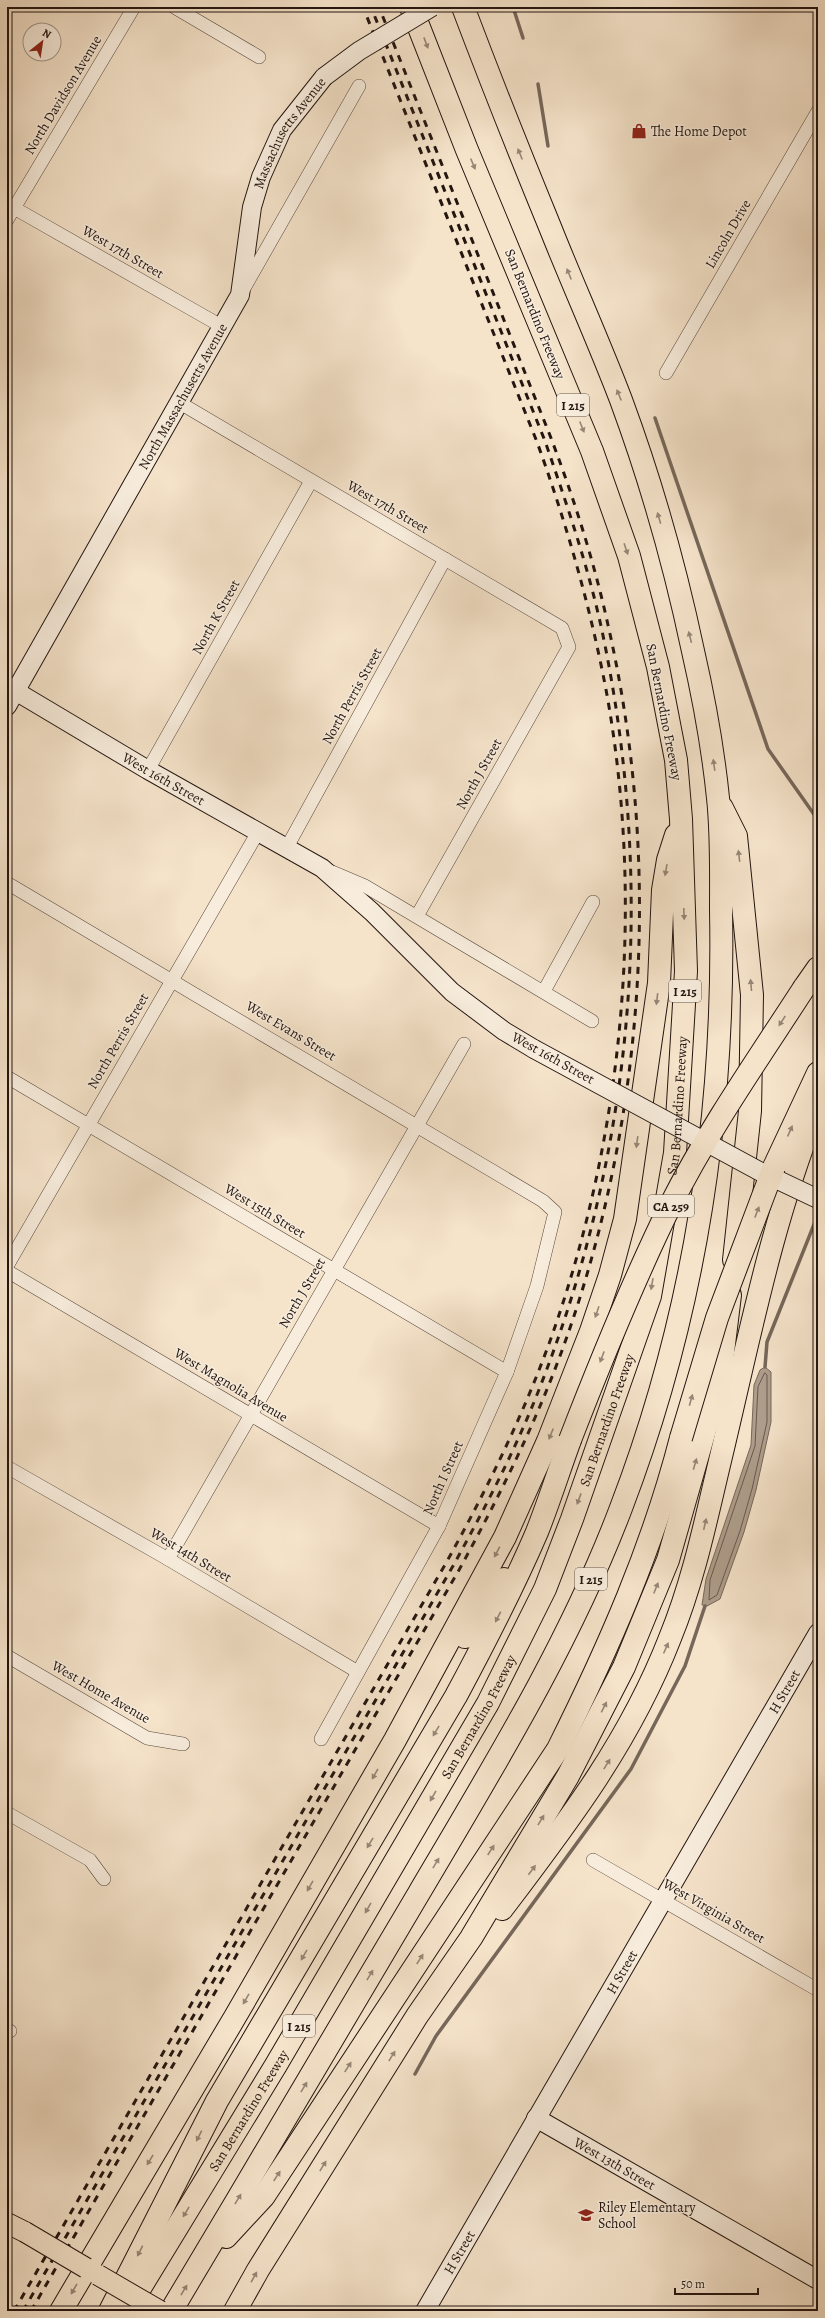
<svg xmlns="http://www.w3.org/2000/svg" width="825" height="2318" viewBox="0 0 825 2318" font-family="Alegreya,serif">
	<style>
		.water { fill: #ae9d8b; stroke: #76675a }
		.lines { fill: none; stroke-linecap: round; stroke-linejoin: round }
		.shore { stroke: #68594e; stroke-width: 1 }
		.stream { stroke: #76675a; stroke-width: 3.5 }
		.street-casing { stroke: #58483e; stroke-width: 14 }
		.secondary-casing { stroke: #231510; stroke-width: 20 }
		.primary-casing { stroke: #231510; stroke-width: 22 }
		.highway-casing { stroke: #231510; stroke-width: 24 }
		.street { stroke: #f8eddd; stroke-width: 13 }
		.secondary { stroke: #f8eddd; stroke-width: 18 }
		.primary { stroke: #f5e3ca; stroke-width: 20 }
		.highway { stroke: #f5e3ca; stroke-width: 22 }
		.rail { stroke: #231510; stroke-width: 3; stroke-dasharray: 7 7; stroke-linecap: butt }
		.secondary-bridge-casing { stroke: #231510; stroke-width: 20; stroke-linecap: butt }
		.primary-bridge-casing { stroke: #231510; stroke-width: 22; stroke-linecap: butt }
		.highway-bridge-casing { stroke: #231510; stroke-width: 24; stroke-linecap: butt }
		.secondary-bridge { stroke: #f8eddd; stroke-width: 18 }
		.primary-bridge { stroke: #f5e3ca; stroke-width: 20 }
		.highway-bridge { stroke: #f5e3ca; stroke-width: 22 }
		.oneway { fill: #968676 }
		.labels { text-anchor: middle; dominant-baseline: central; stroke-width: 3; stroke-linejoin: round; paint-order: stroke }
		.shield { fill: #f8eddd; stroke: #63564e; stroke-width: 1 }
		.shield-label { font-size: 13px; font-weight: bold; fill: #231510 }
		.street-label { font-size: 14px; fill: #231510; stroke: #f8eddd }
		.poi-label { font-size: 14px; fill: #231510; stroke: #f8eddd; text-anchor: start }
	</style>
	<rect width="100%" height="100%" fill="#f5e3ca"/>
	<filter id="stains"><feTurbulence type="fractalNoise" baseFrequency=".005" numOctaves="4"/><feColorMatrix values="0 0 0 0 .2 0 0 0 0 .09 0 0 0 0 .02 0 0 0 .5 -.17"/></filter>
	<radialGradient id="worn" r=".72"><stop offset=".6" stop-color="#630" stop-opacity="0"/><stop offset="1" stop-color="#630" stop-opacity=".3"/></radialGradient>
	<polygon class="water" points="765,1367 771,1372 771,1422 756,1490 744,1532 720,1599 707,1606 702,1605 706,1579 751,1445 754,1385 760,1370"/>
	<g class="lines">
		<polygon class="shore" points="765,1373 767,1375 767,1422 752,1489 740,1531 717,1595 709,1600 710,1580 755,1446 758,1387"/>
		<g class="stream">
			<polyline points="513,7 523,38"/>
			<polyline points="538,84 548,146"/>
			<polyline points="655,418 768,749 818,820"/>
			<polyline points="765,1367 767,1342 815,1222"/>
			<polyline points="415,2074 436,2036 631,1769 685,1666 705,1606"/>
		</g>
		<defs>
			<g id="street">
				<polyline points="174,7 259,57"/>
				<polyline points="7,204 223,327"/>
				<polyline points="7,220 134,7"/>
				<polyline points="243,290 359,86"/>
				<polyline points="666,373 818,111"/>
				<polyline points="180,403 562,628 569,647 417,916"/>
				<polyline points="148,770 311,481"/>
				<polyline points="286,849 445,559"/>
				<polyline points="332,872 365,886 592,1021"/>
				<polyline points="7,883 543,1201 555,1212 537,1286 507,1372 439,1526 321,1739"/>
				<polyline points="544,991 593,902"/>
				<polyline points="7,1077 507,1372"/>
				<polyline points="7,1266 258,832"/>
				<polyline points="7,1271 439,1526"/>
				<polyline points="7,1467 168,1559 358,1672"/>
				<polyline points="168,1559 464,1044"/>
				<polyline points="7,1656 147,1738 183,1744"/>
				<polyline points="7,1813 90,1860 104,1879"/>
				<polyline points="593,1860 818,1990"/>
				<polyline points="7,2031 10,2031"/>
			</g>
			<g id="secondary">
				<path id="s1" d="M 7,686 L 148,770 L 322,868 L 372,912 L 452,992 L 504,1031 L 534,1049"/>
				<path id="s2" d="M 7,706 L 240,295 L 252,207 L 261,177 L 282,130 L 324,77"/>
				<path id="s3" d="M 536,2118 L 818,2280"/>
				<path id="s4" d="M 425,2311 L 818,1633"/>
			</g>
			<polyline id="primary" points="7,2223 25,2232"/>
			<g id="highway">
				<polyline points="722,808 736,836 752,995 750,1111 734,1260"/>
				<polyline points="804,988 818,968"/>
				<polyline points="774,1167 818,1073"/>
				<polyline points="465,1637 504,1579"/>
				<path d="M 502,1909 C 568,1822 630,1741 670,1638 C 693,1582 705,1524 719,1465 C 748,1345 771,1221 818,1106"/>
				<path d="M 226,2237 L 264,2196 L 558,1749 C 608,1649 653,1547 681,1438"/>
				<polyline points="61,2311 235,2017 395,1740 505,1537 548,1441 591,1331 610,1275 625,1219 659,983 663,890 668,860 676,835"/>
				<path d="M 110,2311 L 217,2101 L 456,1696 C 485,1642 513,1588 537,1532 C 549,1502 559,1470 570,1440"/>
				<path id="s5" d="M 126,2311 L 276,2065 L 488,1703 L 545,1589 L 572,1519 L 650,1296 L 675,1153 L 686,971 L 681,819 L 676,760 L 658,667 L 629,556 L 592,451 L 467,150 L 411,7"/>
				<path d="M 171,2311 C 254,2172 336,2033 419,1893 C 492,1769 570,1643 621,1508 C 694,1317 725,1114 721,910 C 721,873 722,835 718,798 C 713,749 704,699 693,651 C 675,566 651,481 621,400 C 599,342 573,285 550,227 C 520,154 491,81 463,7"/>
				<polyline points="235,2311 258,2270 417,2016 471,1938 568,1776 624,1667 668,1560 720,1377 730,1295"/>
			</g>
		</defs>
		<use href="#street" class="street-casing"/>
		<use href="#secondary" class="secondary-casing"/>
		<use href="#primary" class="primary-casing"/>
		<use href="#highway" class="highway-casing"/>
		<use href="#street" class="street"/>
		<use href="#secondary" class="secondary"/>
		<use href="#primary" class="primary"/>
		<use href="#highway" class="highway"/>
		<g class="rail">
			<path d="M 14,2311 L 446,1563 C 486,1491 522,1418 550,1341 C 623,1137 645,908 607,695 C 591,609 567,525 537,442 L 363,7"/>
			<path d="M 23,2311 L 453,1566 C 485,1508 516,1449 540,1387 C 636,1142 656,883 601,626 C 587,563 566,502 545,441 L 371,7"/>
			<path d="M 31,2311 L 459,1570 C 499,1497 536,1423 564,1345 C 646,1116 662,862 608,625 C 594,561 574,499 551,438 L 379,7"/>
		</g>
		<defs>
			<g id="secondary-bridge">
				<polyline points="324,77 359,51 432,7"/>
				<polyline points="534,1049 759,1171 818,1199"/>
			</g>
			<g id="primary-bridge">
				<polyline points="25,2232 86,2268"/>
				<polyline points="98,2275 160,2311"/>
			</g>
			<g id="highway-bridge">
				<polyline points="681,1438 717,1318 774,1167"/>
				<path d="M 570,1440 C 601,1360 633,1281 671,1204 C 709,1129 758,1059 804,988"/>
			</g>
		</defs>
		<use href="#secondary-bridge" class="secondary-bridge-casing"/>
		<use href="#primary-bridge" class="primary-bridge-casing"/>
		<use href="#highway-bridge" class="highway-bridge-casing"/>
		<use href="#secondary-bridge" class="secondary-bridge"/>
		<use href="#primary-bridge" class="primary-bridge"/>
		<use href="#highway-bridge" class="highway-bridge"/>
	</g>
	<defs><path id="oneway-solid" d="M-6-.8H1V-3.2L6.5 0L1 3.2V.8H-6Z"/></defs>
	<g class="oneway">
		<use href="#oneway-solid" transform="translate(426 43) rotate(69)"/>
		<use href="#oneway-solid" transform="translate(520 154) rotate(-112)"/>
		<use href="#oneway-solid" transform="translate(473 164) rotate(67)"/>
		<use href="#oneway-solid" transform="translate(569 274) rotate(-112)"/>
		<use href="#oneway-solid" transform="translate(619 395) rotate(-112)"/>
		<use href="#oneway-solid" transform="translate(582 427) rotate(68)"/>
		<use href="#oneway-solid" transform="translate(659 518) rotate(-106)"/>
		<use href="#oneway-solid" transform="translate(626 549) rotate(71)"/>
		<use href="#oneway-solid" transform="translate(690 637) rotate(-104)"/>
		<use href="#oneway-solid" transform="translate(714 765) rotate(-98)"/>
		<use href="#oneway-solid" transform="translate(739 856) rotate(-97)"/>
		<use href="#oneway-solid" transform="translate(666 870) rotate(100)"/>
		<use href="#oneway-solid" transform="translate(684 914) rotate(88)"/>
		<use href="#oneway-solid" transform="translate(751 985) rotate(-95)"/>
		<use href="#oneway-solid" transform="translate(657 999) rotate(97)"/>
		<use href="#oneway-solid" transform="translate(782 1021) rotate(123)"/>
		<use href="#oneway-solid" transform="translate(790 1131) rotate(-66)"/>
		<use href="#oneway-solid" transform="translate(637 1142) rotate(98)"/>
		<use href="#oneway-solid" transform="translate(757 1212) rotate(-69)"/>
		<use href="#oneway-solid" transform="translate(652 1284) rotate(100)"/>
		<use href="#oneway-solid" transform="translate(597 1312) rotate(109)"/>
		<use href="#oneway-solid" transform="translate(602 1357) rotate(111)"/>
		<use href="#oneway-solid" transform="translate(691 1400) rotate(-74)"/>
		<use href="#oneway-solid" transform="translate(551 1434) rotate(112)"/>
		<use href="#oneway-solid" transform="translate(695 1464) rotate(-74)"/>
		<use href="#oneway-solid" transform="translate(579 1499) rotate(110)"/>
		<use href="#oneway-solid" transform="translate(705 1524) rotate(-77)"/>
		<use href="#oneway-solid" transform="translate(497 1552) rotate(118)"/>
		<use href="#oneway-solid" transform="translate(656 1588) rotate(-68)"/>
		<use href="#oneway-solid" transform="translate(498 1617) rotate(117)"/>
		<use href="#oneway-solid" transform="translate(666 1648) rotate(-66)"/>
		<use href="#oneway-solid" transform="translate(604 1707) rotate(-63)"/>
		<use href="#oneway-solid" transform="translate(436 1731) rotate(121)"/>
		<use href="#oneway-solid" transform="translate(607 1764) rotate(-58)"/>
		<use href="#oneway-solid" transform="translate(375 1774) rotate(120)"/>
		<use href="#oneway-solid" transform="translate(433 1796) rotate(120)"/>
		<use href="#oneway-solid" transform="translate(541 1820) rotate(-59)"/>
		<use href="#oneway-solid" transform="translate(370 1843) rotate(121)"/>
		<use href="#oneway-solid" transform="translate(491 1850) rotate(-57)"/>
		<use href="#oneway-solid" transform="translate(436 1863) rotate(-59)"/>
		<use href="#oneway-solid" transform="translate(532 1870) rotate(-53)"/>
		<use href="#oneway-solid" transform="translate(310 1886) rotate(120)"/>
		<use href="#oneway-solid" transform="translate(368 1908) rotate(120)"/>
		<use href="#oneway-solid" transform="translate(304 1955) rotate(120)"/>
		<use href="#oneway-solid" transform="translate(420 1959) rotate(-57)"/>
		<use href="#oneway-solid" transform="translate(370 1975) rotate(-59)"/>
		<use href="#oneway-solid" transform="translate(246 1999) rotate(120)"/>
		<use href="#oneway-solid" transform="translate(392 2056) rotate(-58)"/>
		<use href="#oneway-solid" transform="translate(348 2067) rotate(-57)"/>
		<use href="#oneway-solid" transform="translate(304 2087) rotate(-59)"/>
		<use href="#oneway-solid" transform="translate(199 2136) rotate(117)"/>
		<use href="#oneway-solid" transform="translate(150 2160) rotate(121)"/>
		<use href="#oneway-solid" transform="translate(323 2166) rotate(-58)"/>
		<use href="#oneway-solid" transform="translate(277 2176) rotate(-57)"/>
		<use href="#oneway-solid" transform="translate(238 2199) rotate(-59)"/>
		<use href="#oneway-solid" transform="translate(186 2212) rotate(121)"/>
		<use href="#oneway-solid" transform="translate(140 2251) rotate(117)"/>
		<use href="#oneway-solid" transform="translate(254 2277) rotate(-61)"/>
		<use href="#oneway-solid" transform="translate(74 2289) rotate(120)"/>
		<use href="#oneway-solid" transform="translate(184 2290) rotate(-59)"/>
	</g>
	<defs>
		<symbol id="shop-bare" viewBox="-9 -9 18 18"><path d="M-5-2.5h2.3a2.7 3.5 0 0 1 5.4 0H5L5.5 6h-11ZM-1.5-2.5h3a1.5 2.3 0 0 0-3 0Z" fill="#8f2418" stroke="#f8eddd" stroke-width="2.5" paint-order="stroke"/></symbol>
		<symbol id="school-bare" viewBox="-9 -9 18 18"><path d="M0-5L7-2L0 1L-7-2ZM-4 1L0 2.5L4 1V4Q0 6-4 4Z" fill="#8f2418" stroke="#f8eddd" stroke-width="2.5" paint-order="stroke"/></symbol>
	</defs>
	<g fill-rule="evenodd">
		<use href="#shop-bare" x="628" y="120" width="22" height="22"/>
		<use href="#school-bare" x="575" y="2204" width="22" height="22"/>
	</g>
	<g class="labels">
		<g class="shield">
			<rect x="557" y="394" width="32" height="22" rx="3"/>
			<rect x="669" y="980" width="32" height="22" rx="3"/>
			<rect x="648" y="1195" width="46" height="22" rx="3"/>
			<rect x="575" y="1568" width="32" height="22" rx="3"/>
			<rect x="283" y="2015" width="32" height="22" rx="3"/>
		</g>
		<g class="shield-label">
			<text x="573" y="405">I 215</text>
			<text x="685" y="991">I 215</text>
			<text x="671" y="1206">CA 259</text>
			<text x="591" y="1579">I 215</text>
			<text x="299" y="2026">I 215</text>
		</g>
		<g class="street-label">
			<text transform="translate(63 95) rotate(-59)">North Davidson Avenue</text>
			<text stroke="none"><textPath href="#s2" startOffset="645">Massachusetts Avenue</textPath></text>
			<text transform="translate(728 234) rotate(-60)">Lincoln Drive</text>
			<text transform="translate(123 252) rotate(30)">West 17th Street</text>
			<text transform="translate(535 314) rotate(68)">San Bernardino Freeway</text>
			<text stroke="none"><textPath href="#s2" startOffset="356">North Massachusetts Avenue</textPath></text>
			<text transform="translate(388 507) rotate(30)">West 17th Street</text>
			<text transform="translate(216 617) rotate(-61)">North K Street</text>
			<text transform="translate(352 696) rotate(-61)">North Perris Street</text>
			<text transform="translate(664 712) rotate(79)">San Bernardino Freeway</text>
			<text transform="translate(479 774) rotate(-61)">North J Street</text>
			<text stroke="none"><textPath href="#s1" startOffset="182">West 16th Street</textPath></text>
			<text transform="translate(291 1031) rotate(31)">West Evans Street</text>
			<text transform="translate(118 1041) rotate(-60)">North Perris Street</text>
			<text transform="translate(553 1058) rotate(29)">West 16th Street</text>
			<text stroke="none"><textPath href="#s5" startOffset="1339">San Bernardino Freeway</textPath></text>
			<text transform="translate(265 1211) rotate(31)">West 15th Street</text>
			<text transform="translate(302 1293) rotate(-60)">North J Street</text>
			<text transform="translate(231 1385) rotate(31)">West Magnolia Avenue</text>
			<text stroke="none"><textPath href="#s5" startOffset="1015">San Bernardino Freeway</textPath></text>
			<text transform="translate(443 1478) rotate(-66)">North I Street</text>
			<text transform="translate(191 1555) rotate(31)">West 14th Street</text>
			<text transform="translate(101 1692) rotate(30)">West Home Avenue</text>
			<text stroke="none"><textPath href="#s4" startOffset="716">H Street</textPath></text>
			<text stroke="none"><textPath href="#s5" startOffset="691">San Bernardino Freeway</textPath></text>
			<text transform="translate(714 1911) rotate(30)">West Virginia Street</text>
			<text stroke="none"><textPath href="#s4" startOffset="392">H Street</textPath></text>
			<text stroke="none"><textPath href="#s5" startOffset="235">San Bernardino Freeway</textPath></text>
			<text stroke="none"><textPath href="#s3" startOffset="91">West 13th Street</textPath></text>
			<text stroke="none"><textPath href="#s4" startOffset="68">H Street</textPath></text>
		</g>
		<g class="poi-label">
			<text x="651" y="131">The Home Depot</text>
			<text x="598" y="2207">Riley Elementary<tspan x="598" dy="16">School</tspan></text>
		</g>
	</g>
	<rect width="825" height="2318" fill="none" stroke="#f5e3ca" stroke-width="24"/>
	<rect x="8" y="8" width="809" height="2302" fill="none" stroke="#231510" stroke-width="2"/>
	<rect x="12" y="12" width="801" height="2294" fill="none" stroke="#231510"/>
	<g transform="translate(42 42) rotate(30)"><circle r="19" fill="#f8eddd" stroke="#a3978b"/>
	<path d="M0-3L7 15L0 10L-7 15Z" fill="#8f2418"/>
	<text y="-6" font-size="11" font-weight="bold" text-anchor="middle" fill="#231510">N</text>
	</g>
	<path d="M675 2288v6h83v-6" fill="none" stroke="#231510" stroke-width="2"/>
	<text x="681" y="2288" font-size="12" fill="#231510" stroke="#f8eddd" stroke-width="3" paint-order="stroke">50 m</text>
	<rect width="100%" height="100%" filter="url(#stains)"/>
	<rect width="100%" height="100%" fill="url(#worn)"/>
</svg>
